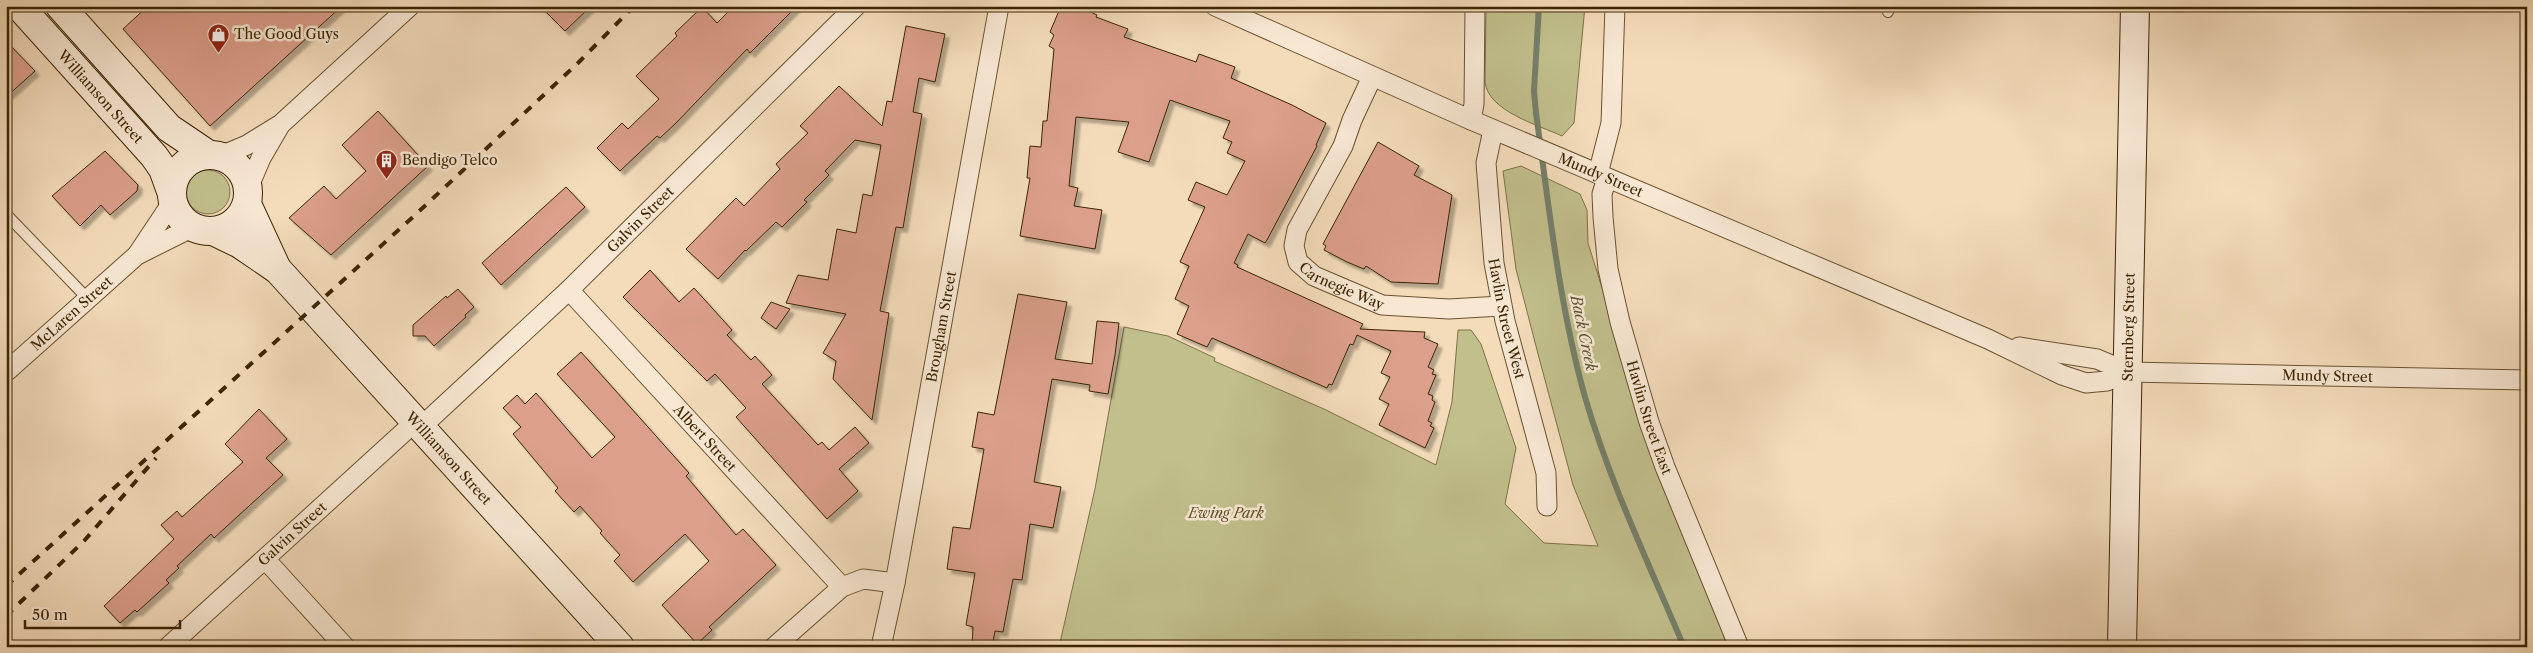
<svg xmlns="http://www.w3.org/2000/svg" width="2533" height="653" viewBox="0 0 2533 653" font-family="'Libre Caslon Text',serif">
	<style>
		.green { fill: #c1bf8c; stroke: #7e7247 }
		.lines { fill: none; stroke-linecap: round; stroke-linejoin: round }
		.stream { stroke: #757f6a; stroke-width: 6 }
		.building { fill: #db9f8b; stroke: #3b2402; filter: url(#shadow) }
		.lane-casing { stroke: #695230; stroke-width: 12 }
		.street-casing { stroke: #695230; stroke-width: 21 }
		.secondary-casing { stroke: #3b2402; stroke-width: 30 }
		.lane { stroke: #f8e8d3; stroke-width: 10 }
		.street { stroke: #f8e8d3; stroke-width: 19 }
		.secondary { stroke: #f8e8d3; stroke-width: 28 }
		.rail { stroke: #3b2402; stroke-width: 4; stroke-dasharray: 9 9; stroke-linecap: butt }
		.labels { text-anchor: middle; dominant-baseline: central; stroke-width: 5; stroke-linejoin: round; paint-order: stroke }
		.poi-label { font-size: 14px; fill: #3b2402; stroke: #f8e8d3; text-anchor: start }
		.street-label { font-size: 14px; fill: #3b2402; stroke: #f8e8d3 }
		.park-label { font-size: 14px; font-style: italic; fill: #5c4b24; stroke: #f8e8d3 }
		.water-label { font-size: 15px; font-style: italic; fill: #585236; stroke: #f8e8d3 }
	</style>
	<defs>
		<filter id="shadow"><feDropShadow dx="4.5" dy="4.5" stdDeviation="1" flood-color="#0004"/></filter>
	</defs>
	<rect width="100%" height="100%" fill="#f4dcbb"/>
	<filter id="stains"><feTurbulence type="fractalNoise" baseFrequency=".004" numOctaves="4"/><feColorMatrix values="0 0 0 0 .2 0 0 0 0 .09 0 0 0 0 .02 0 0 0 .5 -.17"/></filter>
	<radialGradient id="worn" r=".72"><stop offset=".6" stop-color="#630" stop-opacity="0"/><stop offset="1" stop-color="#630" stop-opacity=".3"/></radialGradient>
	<g class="green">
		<path d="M 1486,6 L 1585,6 L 1574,123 L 1562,136 C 1538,125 1488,111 1485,82 Z"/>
		<polygon points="1521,166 1580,194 1587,210 1588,243 1653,451 1732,647 1059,647 1095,489 1124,327 1168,336 1215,358 1214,361 1324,409 1436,465 1452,402 1458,330 1471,330 1481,344 1516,448 1505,504 1544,543 1598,546 1573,485 1537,350 1516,269 1503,171"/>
		<circle cx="208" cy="192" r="22"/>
	</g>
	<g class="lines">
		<path class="stream" d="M 1539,6 L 1534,91 L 1536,113 C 1549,207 1559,304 1585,397 C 1610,483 1649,564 1684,647"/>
	</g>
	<g class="building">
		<polygon points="148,6 342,6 210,126 123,29"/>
		<polygon points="540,6 591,6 565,31"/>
		<polygon points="734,6 797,6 750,53 747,49 676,123 660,138 657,136 620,171 597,148 622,123 628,129 659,99 636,76 677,36 675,33 702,7 717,23"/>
		<polygon points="1061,6 1078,6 1097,15 1096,17 1128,29 1124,37 1196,62 1199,54 1235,67 1231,78 1292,105 1326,123 1316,145 1317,146 1267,240 1265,243 1248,234 1234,263 1238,265 1237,267 1363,324 1360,329 1425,332 1424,338 1438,344 1428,367 1434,370 1432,374 1436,375 1428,394 1433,396 1432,400 1435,402 1428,421 1432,423 1430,426 1434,428 1425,448 1379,425 1389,404 1379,399 1390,377 1381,373 1391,351 1357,335 1353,345 1350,344 1332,385 1329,384 1327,388 1212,338 1207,347 1177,334 1189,306 1175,299 1189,266 1180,262 1205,207 1188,200 1196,182 1227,195 1245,161 1227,153 1232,142 1223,138 1230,121 1170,100 1149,162 1118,152 1129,122 1076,117 1069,186 1078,188 1074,206 1102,210 1095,249 1020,236 1030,178 1027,178 1030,146 1041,147 1043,121 1047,121 1054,49 1049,46 1054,35 1050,32"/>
		<polygon points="906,26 945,34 935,82 919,78 913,112 922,114 903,228 896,227 880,311 889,313 872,420 833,379 836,361 823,353 846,314 786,303 798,275 828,280 837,229 856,233 863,194 872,196 881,145 855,140 825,171 829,175 804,200 807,202 782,227 776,222 746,251 745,250 718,279 686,249 736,198 744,206 780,169 776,164 808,133 800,126 839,86 882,126 887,101 892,102"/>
		<polygon points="6,41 35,71 6,97"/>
		<polygon points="378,111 428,166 331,255 289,218 324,186 336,199 366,171 342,145"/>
		<polygon points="1378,142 1419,166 1414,175 1452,195 1438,284 1391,282 1366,266 1364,269 1347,262 1324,250 1326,246 1323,244"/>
		<polygon points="105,151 138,185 137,191 110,215 101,205 80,226 52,196"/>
		<polygon points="566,187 585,207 501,285 482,263"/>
		<polygon points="650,270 679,302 694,288 732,330 727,335 751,360 755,356 772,375 762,384 818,445 822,442 829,450 855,427 869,443 839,469 858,491 827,519 736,417 746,408 715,374 707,381 623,297"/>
		<polygon points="458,289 474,307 465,315 466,317 434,346 425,336 413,336 413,325 446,296 447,298"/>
		<polygon points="1018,294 1067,302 1055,359 1092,364 1097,321 1119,323 1115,355 1108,394 1089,391 1090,385 1052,379 1034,482 1061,487 1053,528 1030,524 1022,580 1013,579 1003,632 995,631 992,647 972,647 973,627 966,625 975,573 947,569 953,527 970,529 984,449 972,447 978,412 994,415"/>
		<polygon points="771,302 790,309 776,329 761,318"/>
		<polygon points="581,352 689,473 686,476 736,535 743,529 776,565 709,627 712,630 697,644 662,605 709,561 685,534 633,582 614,561 620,555 600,533 602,531 580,506 574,512 555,491 558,488 513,434 521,427 503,408 517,395 525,404 536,393 592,458 615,437 557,374"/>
		<polygon points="259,409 287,439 266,458 283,475 214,538 211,534 177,566 179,568 166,580 169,583 137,612 135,610 120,623 104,606 174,539 161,525 177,511 182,517 243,462 225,444"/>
	</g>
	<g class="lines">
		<defs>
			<g id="lane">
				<polyline points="1888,12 1889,6"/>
				<polyline points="6,214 88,299"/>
			</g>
			<g id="street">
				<path id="s1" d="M 1215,6 L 1471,120 L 1988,339 L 2062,375 L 2086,383 L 2107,381 L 2128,372"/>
				<path id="s2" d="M 1372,77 L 1352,120 L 1343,146 L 1297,230 L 1294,246 L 1298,262 L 1314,276 L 1382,305 L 1449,309 L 1501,306"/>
				<polyline points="1471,120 1474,104 1475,6"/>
				<path id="s3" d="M 1493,130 L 1486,163 L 1494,263 L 1505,321 L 1546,473 L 1547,506"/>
				<polyline points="221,156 247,145 281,124 410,6"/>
				<polyline points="1598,174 1611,123 1615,6"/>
				<path id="s4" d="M 1607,178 L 1602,194 L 1603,217 L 1608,269 L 1620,322 L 1649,422 L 1665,467 L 1739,647"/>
				<polyline points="247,191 261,158 279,127"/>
				<polyline points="137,255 173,201"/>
				<path id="s5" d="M 569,290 L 842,587"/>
				<path id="s6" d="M 2019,347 L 2097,359 L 2128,372 L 2527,380"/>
				<path id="s7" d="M 6,372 L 137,255 L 193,227"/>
				<path id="s8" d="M 421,427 L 569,290 L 856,6"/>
				<polyline points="265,559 345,647"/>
				<path id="s9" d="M 168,647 L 416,421"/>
				<polyline points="774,647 842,587 863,579 895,583"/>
				<path id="s10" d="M 881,647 L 895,583 L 999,6"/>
			</g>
			<g id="secondary">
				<path id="s11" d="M 19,6 L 154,156 L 163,169 L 172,194"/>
				<polyline points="60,6 169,128 209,155"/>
				<circle cx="210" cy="193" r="38"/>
				<polyline points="247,204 277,269"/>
				<path id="s12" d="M 213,231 L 240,244 L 278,270 L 620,647"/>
				<path id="s13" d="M 2122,647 L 2135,6"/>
			</g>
		</defs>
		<use href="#lane" class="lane-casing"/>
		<use href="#street" class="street-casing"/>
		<use href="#secondary" class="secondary-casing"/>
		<use href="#lane" class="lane"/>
		<use href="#street" class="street"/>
		<use href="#secondary" class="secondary"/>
		<g class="rail">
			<polyline points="6,586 414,216 578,63 634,6"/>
			<polyline points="6,616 84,541 156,458"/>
		</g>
	</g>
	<defs>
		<symbol id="shop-pin" viewBox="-11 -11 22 30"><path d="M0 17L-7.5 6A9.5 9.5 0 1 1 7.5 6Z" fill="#8f2418" stroke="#f8e8d3"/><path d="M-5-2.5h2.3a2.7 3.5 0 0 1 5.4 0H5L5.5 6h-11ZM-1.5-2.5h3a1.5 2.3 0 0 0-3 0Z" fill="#fff"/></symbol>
		<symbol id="building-pin" viewBox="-11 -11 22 30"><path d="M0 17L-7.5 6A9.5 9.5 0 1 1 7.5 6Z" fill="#8f2418" stroke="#f8e8d3"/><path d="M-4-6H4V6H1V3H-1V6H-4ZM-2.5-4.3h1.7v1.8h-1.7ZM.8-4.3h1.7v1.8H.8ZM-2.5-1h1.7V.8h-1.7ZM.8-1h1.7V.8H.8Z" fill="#fff"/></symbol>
	</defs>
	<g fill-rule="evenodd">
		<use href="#shop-pin" x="206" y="22" width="25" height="34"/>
		<use href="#building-pin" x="374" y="148" width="25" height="34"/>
	</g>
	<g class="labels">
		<g class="poi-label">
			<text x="234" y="34">The Good Guys</text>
			<text x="402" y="160">Bendigo Telco</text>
		</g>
		<g class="street-label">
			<text stroke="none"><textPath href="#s11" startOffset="122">Williamson Street</textPath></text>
			<text stroke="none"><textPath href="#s1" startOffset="421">Mundy Street</textPath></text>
			<text stroke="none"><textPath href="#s8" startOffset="302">Galvin Street</textPath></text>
			<text stroke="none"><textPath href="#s2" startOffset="254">Carnegie Way</textPath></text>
			<text stroke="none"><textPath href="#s7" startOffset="88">McLaren Street</textPath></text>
			<text stroke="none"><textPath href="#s3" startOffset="191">Havlin Street West</textPath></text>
			<text stroke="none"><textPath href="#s10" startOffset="326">Brougham Street</textPath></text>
			<text stroke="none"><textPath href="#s13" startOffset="320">Sternberg Street</textPath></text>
			<text stroke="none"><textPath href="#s6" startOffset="312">Mundy Street</textPath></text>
			<text stroke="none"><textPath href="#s4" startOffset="246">Havlin Street East</textPath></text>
			<text stroke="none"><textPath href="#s5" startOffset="201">Albert Street</textPath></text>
			<text stroke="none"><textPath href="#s12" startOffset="330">Williamson Street</textPath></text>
			<text stroke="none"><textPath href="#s9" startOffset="168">Galvin Street</textPath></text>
		</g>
		<g class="park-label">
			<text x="1226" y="513">Ewing Park</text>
		</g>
		<g class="water-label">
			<text transform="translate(1584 333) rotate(78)">Back Creek</text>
		</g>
	</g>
	<rect width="2533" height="653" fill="none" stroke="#f4dcbb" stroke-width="25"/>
	<rect x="8" y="8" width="2518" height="638" fill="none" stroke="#3b2402" stroke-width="2.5"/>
	<rect x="12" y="12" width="2508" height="628" fill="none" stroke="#3b2402"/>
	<path d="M25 620v8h155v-8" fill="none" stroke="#3b2402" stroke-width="2.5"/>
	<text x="32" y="620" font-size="15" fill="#3b2402" stroke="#f8e8d3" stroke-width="4" paint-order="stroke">50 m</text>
	<rect width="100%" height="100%" filter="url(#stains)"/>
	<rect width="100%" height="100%" fill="url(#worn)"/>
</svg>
